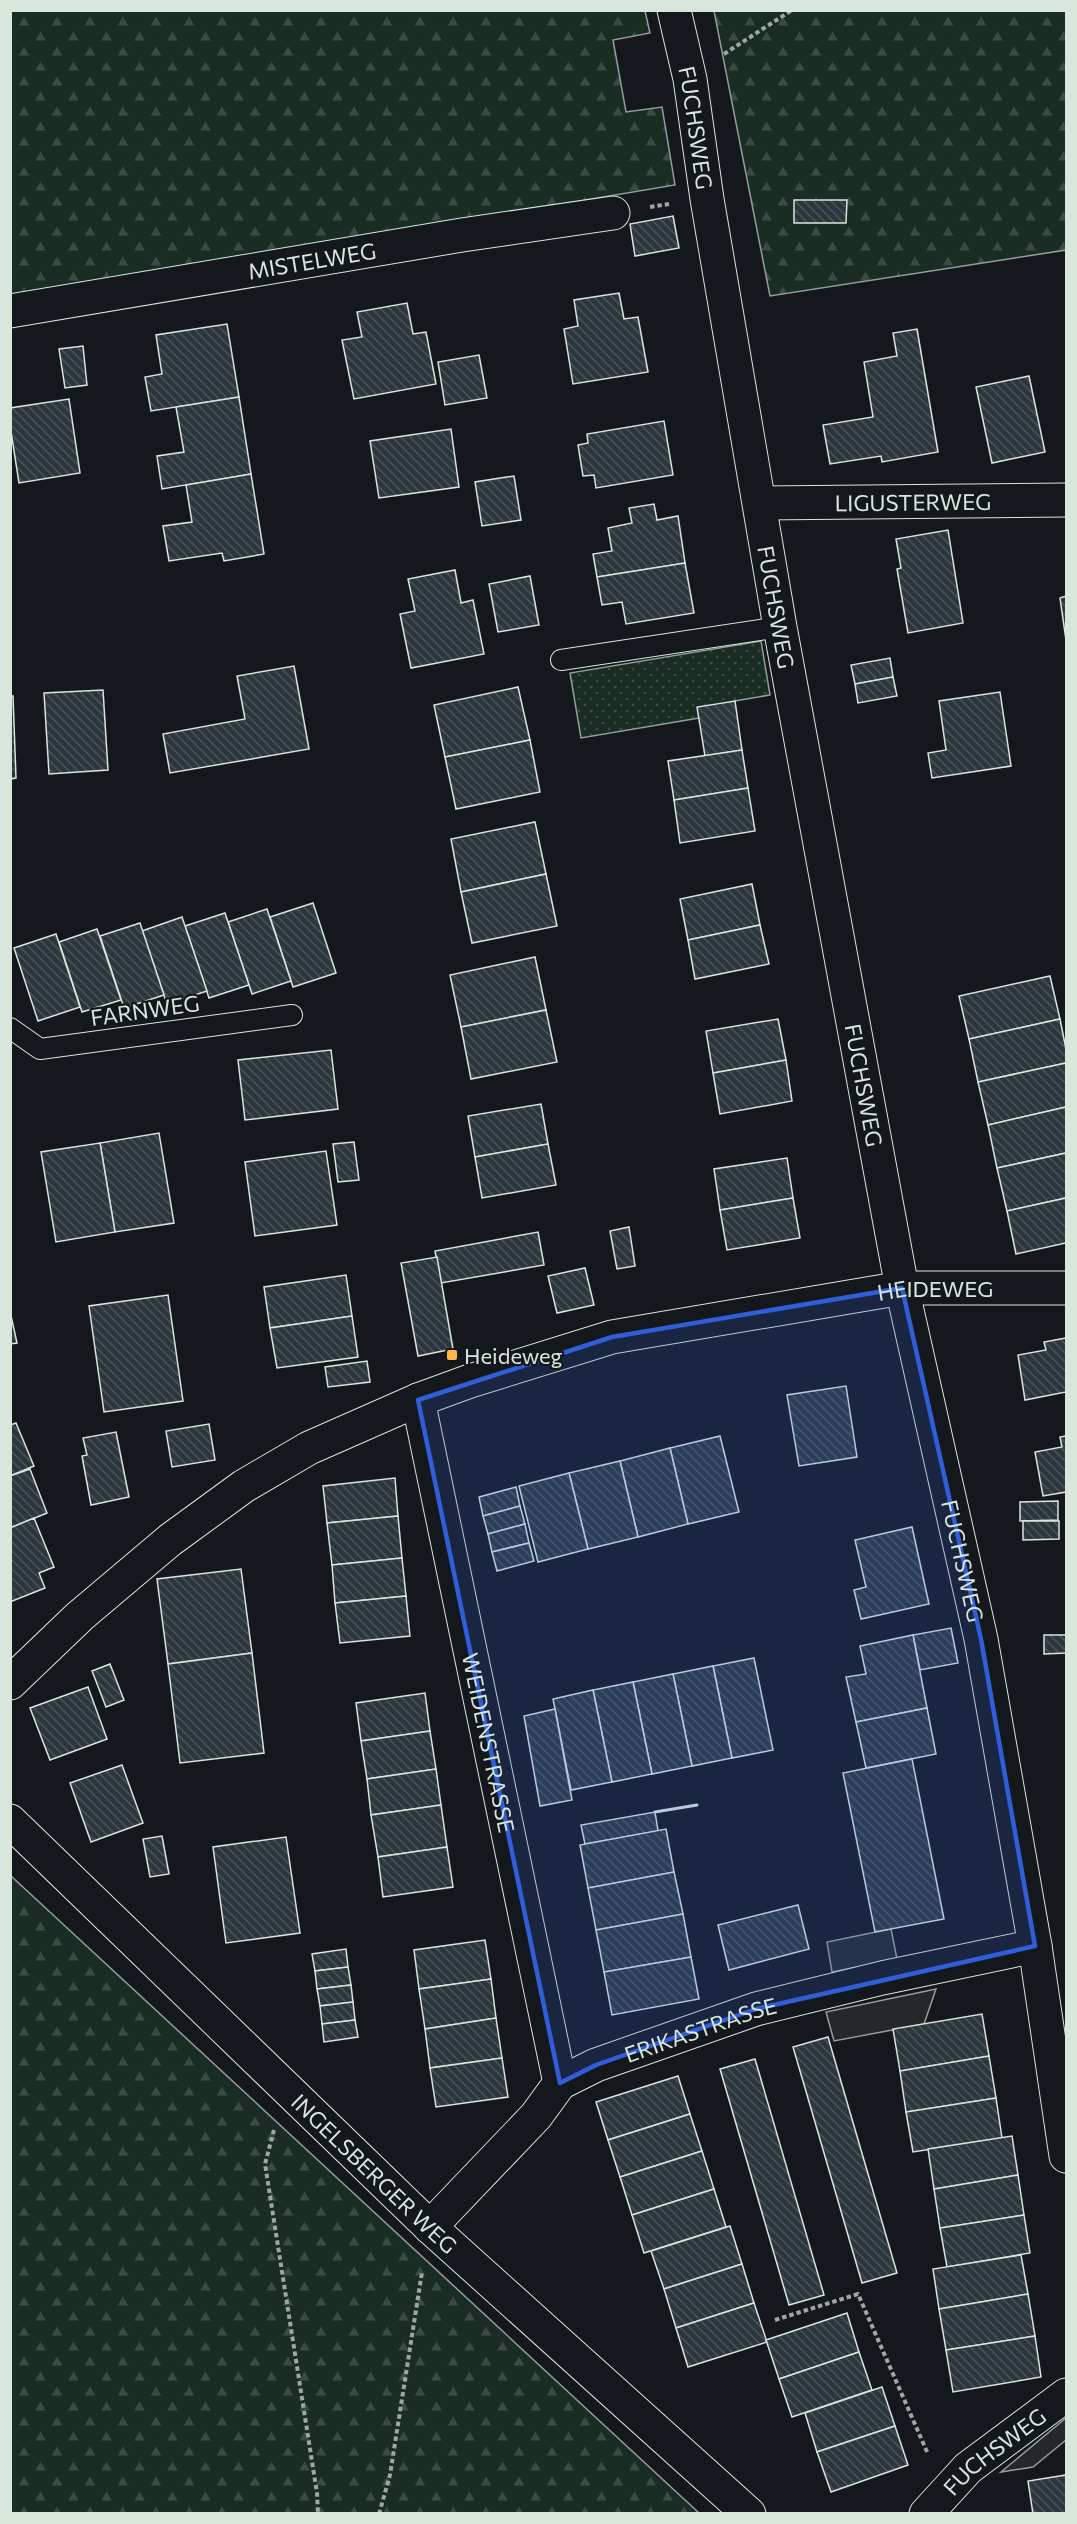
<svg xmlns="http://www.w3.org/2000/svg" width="1077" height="2524" viewBox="0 0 1077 2524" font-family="Commissioner,sans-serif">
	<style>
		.forest { fill: url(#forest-firs); stroke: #939e99; stroke-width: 1.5 }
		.park { fill: url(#park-dots); stroke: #939e99; stroke-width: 1.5 }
		.parking { fill: #24282b; stroke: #939e99; stroke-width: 1.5 }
		.building { fill: url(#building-back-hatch); stroke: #d8e6dc; stroke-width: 1.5 }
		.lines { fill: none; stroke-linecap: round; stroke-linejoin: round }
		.service-casing { stroke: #d8e6dc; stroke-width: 22 }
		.minor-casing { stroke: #d8e6dc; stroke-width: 35 }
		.path { stroke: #9da8a2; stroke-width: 4; stroke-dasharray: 4.5 3; stroke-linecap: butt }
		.service { stroke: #14181c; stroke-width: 20 }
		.minor { stroke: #14181c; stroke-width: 33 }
		.wall { stroke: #d8e6dc; stroke-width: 3 }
		.marked { fill: #305dd8; fill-opacity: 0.2; stroke: #305dd8; stroke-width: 4.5; stroke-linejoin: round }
		.poi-dot { fill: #ffb74d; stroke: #14181c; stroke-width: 2 }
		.labels { text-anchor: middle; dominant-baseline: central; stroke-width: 4.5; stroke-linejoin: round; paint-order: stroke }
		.street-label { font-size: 22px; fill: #d8e6dc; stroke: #14181c }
		.poi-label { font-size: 22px; fill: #d8e6dc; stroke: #14181c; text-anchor: start }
	</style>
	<defs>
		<pattern id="forest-firs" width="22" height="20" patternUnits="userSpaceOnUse" patternTransform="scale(1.5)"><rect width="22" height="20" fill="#1a2d24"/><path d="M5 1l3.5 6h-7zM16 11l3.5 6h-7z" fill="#3b4b43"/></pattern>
		<pattern id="park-dots" width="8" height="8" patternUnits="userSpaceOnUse" patternTransform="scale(1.5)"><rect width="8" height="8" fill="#1a2d24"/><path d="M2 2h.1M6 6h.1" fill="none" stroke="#3b4b43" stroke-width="1.8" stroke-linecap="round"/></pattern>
		<pattern id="building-back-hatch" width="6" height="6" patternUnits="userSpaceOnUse" patternTransform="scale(1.5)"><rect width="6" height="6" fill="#2c363c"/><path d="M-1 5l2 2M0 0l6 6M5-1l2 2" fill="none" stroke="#4a5358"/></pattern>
	</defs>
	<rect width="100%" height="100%" fill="#14181c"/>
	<g class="forest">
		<polygon points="11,11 645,11 650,33 613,40 626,112 662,107 675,185 11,296"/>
		<polygon points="714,11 1066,11 1066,250 770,296"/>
		<polygon points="11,1876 699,2513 11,2513"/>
	</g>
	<polygon class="park" points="761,641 770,695 735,701 699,718 581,738 570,673"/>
	<g class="parking">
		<polygon points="891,1929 897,1959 832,1972 827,1942"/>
		<polygon points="936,1989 924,2024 834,2041 826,2012"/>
		<polygon points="1066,2418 1066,2440 1033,2467 1001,2472"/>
	</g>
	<g class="building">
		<polygon points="794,200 847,200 846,223 794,223"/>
		<polygon points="673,216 679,248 635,256 630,224"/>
		<polygon points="619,293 624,319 638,317 648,372 573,384 564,329 578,326 574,300"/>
		<polygon points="407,303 413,334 426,332 436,384 354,399 342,340 362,337 357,312"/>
		<polygon points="227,324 239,397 151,411 145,377 162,374 156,335"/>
		<polygon points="917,329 938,452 882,462 881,456 830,464 823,425 873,417 864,362 897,356 893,333"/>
		<polygon points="83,346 87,385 65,388 59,349"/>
		<polygon points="479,355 487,398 445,405 438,362"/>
		<polygon points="1029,376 1045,452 992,463 976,387"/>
		<polygon points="239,397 251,474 162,489 157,456 184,452 176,407"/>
		<polygon points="69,399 80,473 19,483 10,425 10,408"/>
		<polygon points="664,421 673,475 596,488 594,475 583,476 578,445 588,443 587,434"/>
		<polygon points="451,429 459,487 379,498 370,441"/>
		<polygon points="251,474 264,554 224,561 222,553 169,561 163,526 192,522 186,485"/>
		<polygon points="514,476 521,520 482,526 475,482"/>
		<polygon points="654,504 657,520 678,516 685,563 597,577 593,554 612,551 608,528 632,523 629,508"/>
		<polygon points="948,530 963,623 908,633 897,569 901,568 896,539"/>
		<polygon points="685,563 694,613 626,624 622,602 602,605 597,577"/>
		<polygon points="455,570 461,603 473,600 484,654 411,668 400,614 415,611 408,579"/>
		<polygon points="530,576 539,625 498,632 489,584"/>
		<polygon points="1066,596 1066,640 1060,598"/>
		<polygon points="890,658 893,677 855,684 851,665"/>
		<polygon points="294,666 309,749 170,773 163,734 245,719 237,676"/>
		<polygon points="893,677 897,696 858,703 855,684"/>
		<polygon points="518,687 530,740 445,757 434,705"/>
		<polygon points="103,690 108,770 49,774 44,693"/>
		<polygon points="1000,692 1011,766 932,778 928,753 946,750 939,701"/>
		<polygon points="10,696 13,696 16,778 10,779"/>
		<polygon points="735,701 742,750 705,756 697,707"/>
		<polygon points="530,740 540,792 456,809 445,757"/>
		<polygon points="742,750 748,788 674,800 668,761"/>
		<polygon points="748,788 755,831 680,843 674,800"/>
		<polygon points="535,822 546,874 461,892 451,839"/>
		<polygon points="546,874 557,926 472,943 461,892"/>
		<polygon points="752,884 760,925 688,940 680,899"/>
		<polygon points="313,903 336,973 293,987 270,917"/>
		<polygon points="267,909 291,981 252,994 228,922"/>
		<polygon points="225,913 249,985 209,998 185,926"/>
		<polygon points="182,917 207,991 167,1004 142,931"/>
		<polygon points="140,923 164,995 124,1008 100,936"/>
		<polygon points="760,925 769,964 695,979 688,940"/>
		<polygon points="97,929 121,1000 82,1012 59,942"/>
		<polygon points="56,934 80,1007 38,1021 14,948"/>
		<polygon points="535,957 546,1010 461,1027 450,975"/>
		<polygon points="1050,976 1060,1019 969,1039 959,996"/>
		<polygon points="546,1010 557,1062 471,1079 461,1027"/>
		<polygon points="778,1019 786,1060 713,1073 706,1031"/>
		<polygon points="1060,1019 1066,1049 1066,1063 978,1082 969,1039"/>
		<polygon points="331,1050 338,1109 245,1120 238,1060"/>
		<polygon points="786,1060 792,1101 720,1114 713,1073"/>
		<polygon points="1066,1063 1066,1107 988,1125 978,1082"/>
		<polygon points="541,1104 548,1144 475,1157 468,1116"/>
		<polygon points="1066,1107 1066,1153 997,1168 988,1125"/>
		<polygon points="159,1133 174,1223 115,1232 100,1143"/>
		<polygon points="354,1142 359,1180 338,1182 333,1144"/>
		<polygon points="100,1143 115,1232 56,1242 41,1152"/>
		<polygon points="548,1144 556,1185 482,1198 475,1157"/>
		<polygon points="326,1151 337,1225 255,1236 245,1162"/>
		<polygon points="1066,1153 1066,1198 1007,1211 997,1168"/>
		<polygon points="787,1158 793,1198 720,1210 714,1169"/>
		<polygon points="793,1198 800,1238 727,1250 720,1210"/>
		<polygon points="1066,1198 1066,1243 1016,1254 1007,1211"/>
		<polygon points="629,1227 635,1266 617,1269 610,1231"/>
		<polygon points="538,1232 544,1265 441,1283 435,1251"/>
		<polygon points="437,1257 453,1349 418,1356 401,1263"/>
		<polygon points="585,1268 594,1305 557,1313 548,1276"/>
		<polygon points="346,1275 352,1316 270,1328 264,1287"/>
		<polygon points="168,1295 183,1401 104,1412 89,1306"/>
		<polygon points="10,1311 17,1343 10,1344"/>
		<polygon points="352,1316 358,1357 277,1368 270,1328"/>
		<polygon points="1066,1338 1066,1392 1025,1400 1018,1355 1046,1350 1044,1342"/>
		<polygon points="367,1361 370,1382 328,1387 325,1367"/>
		<polygon points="846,1386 857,1457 799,1466 787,1395"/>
		<polygon points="16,1423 34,1466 10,1476 10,1425"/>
		<polygon points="209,1424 215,1460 172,1467 166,1431"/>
		<polygon points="116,1432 129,1497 91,1505 82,1456 87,1455 83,1438"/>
		<polygon points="720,1436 739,1512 688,1524 670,1448"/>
		<polygon points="1066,1436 1066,1492 1043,1496 1035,1452 1062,1447 1060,1437"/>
		<polygon points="670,1448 688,1524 638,1537 620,1461"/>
		<polygon points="620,1461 638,1537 588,1549 569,1473"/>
		<polygon points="30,1469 47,1513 10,1528 10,1476"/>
		<polygon points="569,1473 588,1549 538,1562 519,1486"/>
		<polygon points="395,1478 398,1516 327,1523 323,1486"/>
		<polygon points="516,1487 520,1506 483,1516 479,1497"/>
		<polygon points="1058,1501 1058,1520 1020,1521 1020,1502"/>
		<polygon points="520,1506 525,1524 488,1534 483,1516"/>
		<polygon points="398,1516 402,1558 332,1565 327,1523"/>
		<polygon points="34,1518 54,1567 39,1573 45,1588 10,1602 10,1528"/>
		<polygon points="1023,1521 1059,1521 1059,1539 1023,1540"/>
		<polygon points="525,1524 529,1543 492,1552 488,1534"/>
		<polygon points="912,1527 929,1604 861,1619 854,1590 866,1587 855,1540"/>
		<polygon points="529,1543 534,1561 497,1571 492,1552"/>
		<polygon points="402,1558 406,1596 335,1603 332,1565"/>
		<polygon points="241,1569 252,1653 168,1664 157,1579"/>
		<polygon points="406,1596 410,1636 340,1643 335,1603"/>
		<polygon points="951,1628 958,1663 920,1670 913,1635"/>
		<polygon points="913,1635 927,1708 856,1722 846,1677 866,1674 860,1646"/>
		<polygon points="1044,1635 1066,1635 1066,1653 1044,1654"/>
		<polygon points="252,1653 264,1753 180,1763 168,1664"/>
		<polygon points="754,1658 773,1750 732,1758 713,1666"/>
		<polygon points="110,1664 124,1700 106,1707 92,1671"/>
		<polygon points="713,1666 732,1758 692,1766 673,1674"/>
		<polygon points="673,1674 692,1766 652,1774 633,1682"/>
		<polygon points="633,1682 652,1774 612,1782 593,1690"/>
		<polygon points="88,1687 107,1739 50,1760 30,1708"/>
		<polygon points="593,1690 612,1782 571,1790 553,1699"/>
		<polygon points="425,1693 430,1731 361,1741 356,1703"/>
		<polygon points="927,1708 936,1754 866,1768 856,1722"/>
		<polygon points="555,1709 572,1800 540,1806 524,1716"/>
		<polygon points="430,1731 436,1769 367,1779 361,1741"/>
		<polygon points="912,1759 944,1919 875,1932 843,1773"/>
		<polygon points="122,1765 143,1823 91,1842 70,1783"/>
		<polygon points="436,1769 441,1805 371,1815 367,1779"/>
		<polygon points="441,1805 447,1847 378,1857 371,1815"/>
		<polygon points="655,1812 658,1831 585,1844 581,1825"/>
		<polygon points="666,1829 674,1872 588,1888 580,1845"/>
		<polygon points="162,1836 169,1874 150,1877 143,1839"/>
		<polygon points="286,1837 300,1933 226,1943 213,1847"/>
		<polygon points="447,1847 453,1887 383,1897 378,1857"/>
		<polygon points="674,1872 683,1914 596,1930 588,1888"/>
		<polygon points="798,1905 809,1949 729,1970 718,1925"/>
		<polygon points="683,1914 691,1957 604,1972 596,1930"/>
		<polygon points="485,1940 491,1979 419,1989 414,1950"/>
		<polygon points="346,1949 348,1967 315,1971 312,1954"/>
		<polygon points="691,1957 699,1999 612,2015 604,1972"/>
		<polygon points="348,1967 351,1985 317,1989 315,1971"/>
		<polygon points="491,1979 496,2018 425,2029 419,1989"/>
		<polygon points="351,1985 353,2002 320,2006 317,1989"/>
		<polygon points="353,2002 355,2020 322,2024 320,2006"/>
		<polygon points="982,2014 989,2056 900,2071 893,2029"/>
		<polygon points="496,2018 502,2058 430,2068 425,2029"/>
		<polygon points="355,2020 358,2037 324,2042 322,2024"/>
		<polygon points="828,2037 897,2273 862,2283 793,2047"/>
		<polygon points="989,2056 996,2098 906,2112 900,2071"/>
		<polygon points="502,2058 508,2097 436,2107 430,2068"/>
		<polygon points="755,2059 824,2295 789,2305 720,2069"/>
		<polygon points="678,2076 690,2114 608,2140 596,2102"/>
		<polygon points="996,2098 1002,2138 913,2152 906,2112"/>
		<polygon points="690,2114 702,2151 620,2177 608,2140"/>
		<polygon points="1012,2136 1018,2175 934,2189 928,2149"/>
		<polygon points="702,2151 714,2189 632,2215 620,2177"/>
		<polygon points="1018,2175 1024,2215 940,2228 934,2189"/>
		<polygon points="714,2189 726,2227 644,2253 632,2215"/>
		<polygon points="1024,2215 1030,2253 947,2267 940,2228"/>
		<polygon points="730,2226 742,2264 664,2289 651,2251"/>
		<polygon points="1021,2255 1028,2294 939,2309 933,2269"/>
		<polygon points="742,2264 754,2303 676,2328 664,2289"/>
		<polygon points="1028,2294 1035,2336 946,2350 939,2309"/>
		<polygon points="754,2303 767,2342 688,2367 676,2328"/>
		<polygon points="847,2313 859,2352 779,2379 766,2340"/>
		<polygon points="1035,2336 1041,2377 953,2392 946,2350"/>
		<polygon points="859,2352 872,2390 792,2417 779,2379"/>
		<polygon points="882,2387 895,2426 817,2452 805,2413"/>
		<polygon points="895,2426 908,2465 831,2492 817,2452"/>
		<polygon points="1066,2475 1066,2514 1033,2514 1028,2481"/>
	</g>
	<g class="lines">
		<defs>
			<g id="service">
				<polyline points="561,660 780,627"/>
				<polyline points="10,1028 40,1049 292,1015"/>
			</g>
			<g id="minor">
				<path id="s1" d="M 674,10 L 690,79 L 707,199 L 780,627 L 902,1288 L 981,1639 L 1035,1946 L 1066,2156"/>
				<path id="s2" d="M 10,311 L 462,235 L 613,213"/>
				<path id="s3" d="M 760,503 L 1066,500"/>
				<path id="s4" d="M 418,1400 L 560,2083"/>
				<path id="s5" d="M 10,1683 L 80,1616 L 170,1540 L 244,1486 L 309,1448 L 418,1400 L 470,1381 L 612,1337 L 902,1288 L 1066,1288"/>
				<path id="s6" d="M 10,1821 L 430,2227 L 749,2514"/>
				<path id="s7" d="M 430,2227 L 536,2116 L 560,2083 L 596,2065 L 756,2009 L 882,1978 L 1035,1946"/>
				<path id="s8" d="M 926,2514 L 968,2468 L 1066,2395"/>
			</g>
		</defs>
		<use href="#service" class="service-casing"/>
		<use href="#minor" class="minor-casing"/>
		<g class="path">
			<polyline points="724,54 792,10"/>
			<polyline points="650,207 669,204"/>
			<polyline points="274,2130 265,2164 317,2493 318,2514"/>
			<polyline points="775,2320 858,2294 928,2454"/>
			<polyline points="379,2514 390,2475 422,2272"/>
		</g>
		<use href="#service" class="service"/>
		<use href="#minor" class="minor"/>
		<polyline class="wall" points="655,1812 697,1805"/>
	</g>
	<path class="marked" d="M 902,1288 L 981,1639 L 1035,1946 L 756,2009 L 596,2065 L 560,2083 L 418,1400 L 612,1337 Z"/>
	<rect class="poi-dot" x="446" y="1349" width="12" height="12" rx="3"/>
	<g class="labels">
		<g class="street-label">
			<text stroke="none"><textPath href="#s1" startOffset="120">FUCHSWEG</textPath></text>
			<text stroke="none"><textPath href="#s2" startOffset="306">MISTELWEG</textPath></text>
			<text stroke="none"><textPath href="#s3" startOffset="153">LIGUSTERWEG</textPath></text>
			<text stroke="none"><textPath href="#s1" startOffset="606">FUCHSWEG</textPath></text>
			<text transform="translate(145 1010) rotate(-8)">FARNWEG</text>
			<text stroke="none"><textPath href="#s1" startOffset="1092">FUCHSWEG</textPath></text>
			<text stroke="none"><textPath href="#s5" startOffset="1032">HEIDEWEG</textPath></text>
			<text stroke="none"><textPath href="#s1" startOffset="1578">FUCHSWEG</textPath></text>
			<text stroke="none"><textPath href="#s4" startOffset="350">WEIDENSTRASSE</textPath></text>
			<text stroke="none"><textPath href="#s7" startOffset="345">ERIKASTRASSE</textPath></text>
			<text stroke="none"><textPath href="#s6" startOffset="507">INGELSBERGER WEG</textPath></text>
			<text stroke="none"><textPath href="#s8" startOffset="93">FUCHSWEG</textPath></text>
		</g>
		<g class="poi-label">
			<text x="464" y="1355">Heideweg</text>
		</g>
	</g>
	<rect width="1077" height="2524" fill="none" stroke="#d8e6dc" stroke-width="24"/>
</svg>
